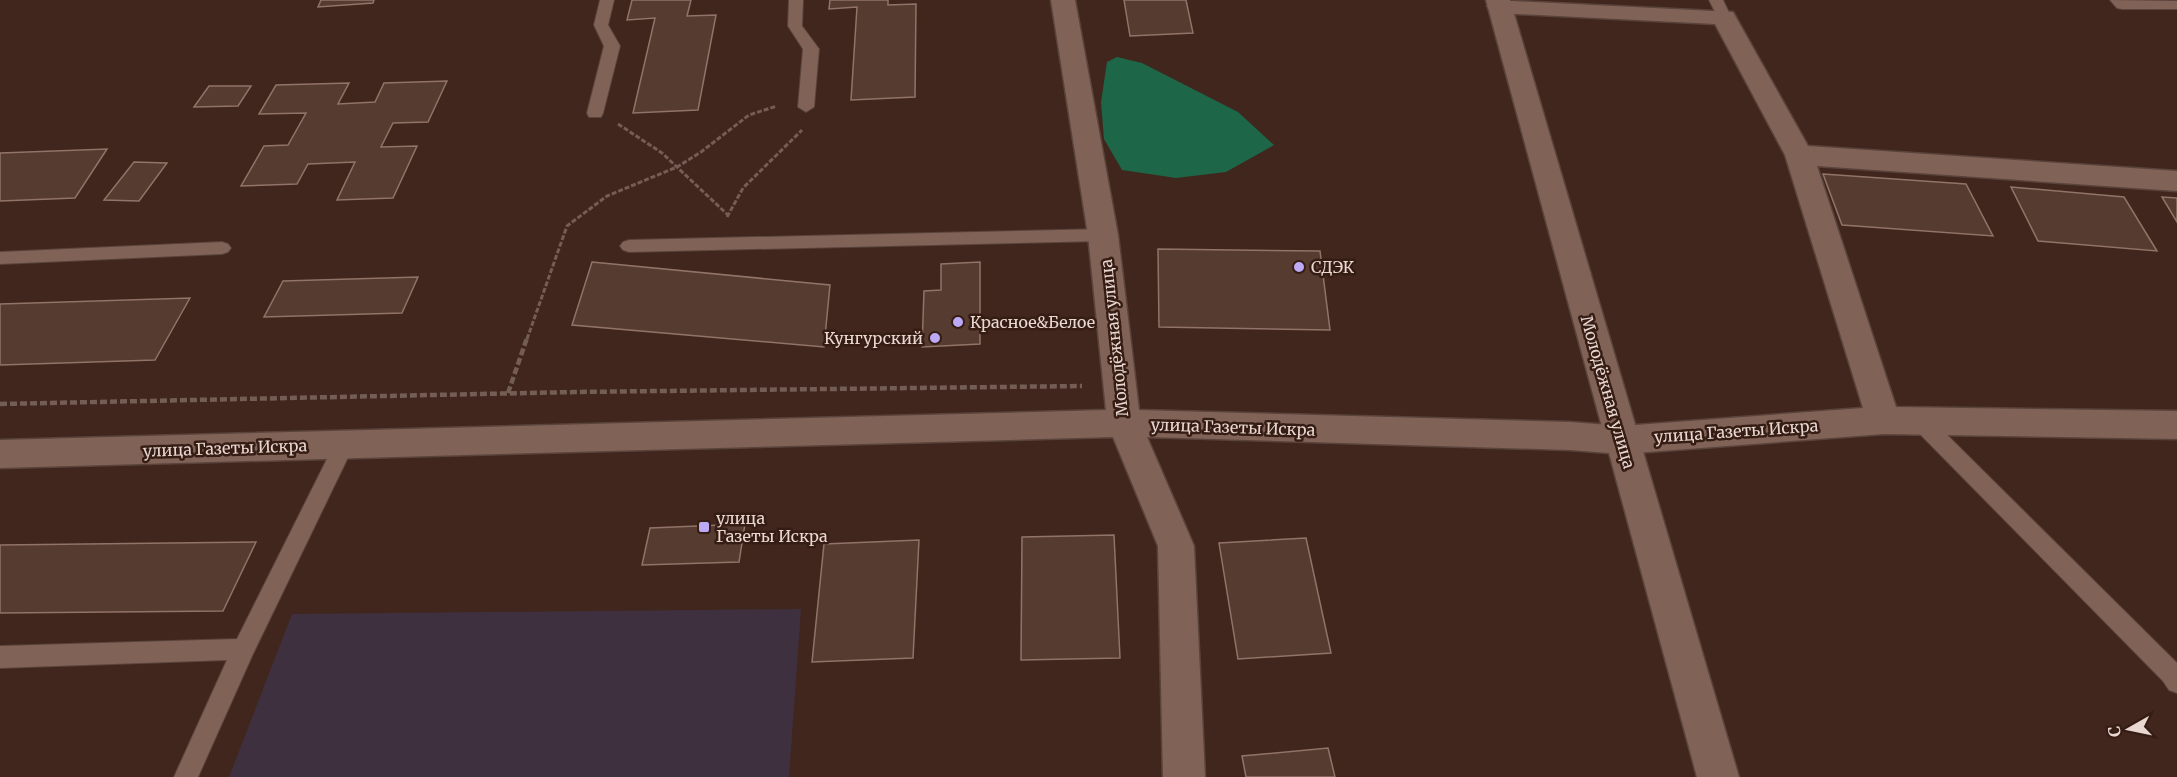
<svg xmlns="http://www.w3.org/2000/svg" width="2177" height="777" viewBox="0 0 2177 777" font-family="Merriweather,serif">
	<style>
		.education { fill: #3e303e }
		.forest { fill: #1d6647 }
		.building { fill: #563b31; stroke: #927368; stroke-width: 1.5 }
		.lines { fill: none; stroke-linecap: round; stroke-linejoin: round }
		.service-casing { stroke: #59433b; stroke-width: 2 }
		.minor-casing { stroke: #59433b; stroke-width: 3 }
		.tertiary-casing { stroke: #59433b; stroke-width: 3 }
		.path-far1 { stroke: #745d55; stroke-width: 3; stroke-dasharray: 5 2; stroke-linecap: butt }
		.path { stroke: #745d55; stroke-width: 4.5; stroke-dasharray: 7 3; stroke-linecap: butt }
		.service { fill: #806257; fill-rule: evenodd }
		.minor { fill: #806257; fill-rule: evenodd }
		.tertiary { fill: #806257; fill-rule: evenodd }
		.poi-dot { fill: #bcaaf6; stroke: #361d14; stroke-width: 2 }
		.labels { text-anchor: middle; dominant-baseline: central; stroke-width: 5; stroke-linejoin: round; paint-order: stroke }
		.poi-label { font-size: 16px; fill: #e9d7d1; stroke: #361d14; text-anchor: start }
		.street-label { font-size: 16px; fill: #e9d7d1; stroke: #361d14 }
	</style>
	<rect width="100%" height="100%" fill="#40261d"/>
	<polygon class="education" points="801,609 789,777 229,777 292,614"/>
	<polygon class="forest" points="1117,57 1142,63 1238,112 1274,145 1226,172 1176,178 1122,170 1104,139 1101,102 1107,62"/>
	<g class="building">
		<polygon points="321,0 374,0 373,3 318,7"/>
		<polygon points="632,0 691,0 687,16 716,15 698,110 633,113 655,18 627,20"/>
		<polygon points="830,0 888,0 888,5 916,4 915,97 851,100 857,7 829,9"/>
		<polygon points="1124,0 1186,0 1193,33 1130,36"/>
		<polygon points="447,81 428,122 393,123 381,147 417,146 393,198 337,200 355,162 308,164 297,184 241,186 264,146 288,145 306,113 259,114 276,85 349,83 338,104 375,102 384,83"/>
		<polygon points="209,86 251,86 238,106 194,107"/>
		<polygon points="107,149 75,198 0,201 0,153"/>
		<polygon points="134,162 167,163 139,201 104,200"/>
		<polygon points="1823,174 1966,184 1993,236 1842,225"/>
		<polygon points="2011,187 2124,197 2157,251 2038,241"/>
		<polygon points="2162,197 2177,198 2177,222"/>
		<polygon points="1158,249 1320,251 1330,330 1159,327"/>
		<polygon points="592,262 830,285 824,347 572,325"/>
		<polygon points="980,262 980,344 922,347 924,291 941,290 941,264"/>
		<polygon points="418,277 402,313 264,317 283,281"/>
		<polygon points="190,298 155,360 0,365 0,304"/>
		<polygon points="745,524 739,562 642,565 650,528"/>
		<polygon points="1114,535 1120,658 1021,660 1022,537"/>
		<polygon points="1306,538 1331,653 1238,659 1219,543"/>
		<polygon points="919,540 913,658 812,662 824,544"/>
		<polygon points="256,542 223,611 0,613 0,545"/>
		<polygon points="1328,748 1335,777 1246,777 1242,756"/>
	</g>
	<g class="lines">
		<defs>
			<g id="service">
				<polygon points="600,0 614,0 608,25 620,46 603,113 601,117 589,117 587,113 604,46 594,25"/>
				<polygon points="789,0 803,0 802,26 819,49 814,107 806,112 798,107 803,49 788,26"/>
				<polygon points="1709,0 1723,0 1731,17 1729,20 1719,20"/>
				<polygon points="2110,0 2177,1 2177,9 2122,9 2117,8"/>
				<polygon points="1103,229 1109,231 1112,235 1109,239 1103,241 629,252 623,250 620,246 623,242 629,240"/>
				<polygon points="222,242 228,244 231,248 228,252 222,254 0,264 0,252"/>
				<polygon points="1920,413 1927,415 2177,663 2177,693 2169,690 2163,681 1913,427 1910,421 1913,415"/>
				<polygon points="344,437 351,439 354,445 252,656 198,777 174,777 227,660 0,668 0,646 237,639 337,439"/>
			</g>
			<polygon id="minor" points="1051,0 1075,0 1118,235 1139,410 1570,422 1622,426 1863,408 1785,155 1715,24 1499,13 1490,11 1487,6 1493,0 1733,12 1808,146 2177,171 2177,191 1817,166 1896,407 2177,411 2177,439 1884,434 1622,454 1570,450 1147,437 1194,546 1205,777 1163,777 1158,546 1113,437 0,468 0,440 1106,410 1088,235"/>
			<polygon id="tertiary" points="1486,0 1510,0 1739,777 1697,777"/>
		</defs>
		<use href="#service" class="service-casing"/>
		<use href="#minor" class="minor-casing"/>
		<use href="#tertiary" class="tertiary-casing"/>
		<g class="path-far1">
			<polyline points="618,124 662,153 728,215"/>
			<polyline points="727,217 743,188 802,130"/>
			<polyline points="527,339 567,226 607,196 677,167 701,152 749,115 777,106"/>
		</g>
		<g class="path">
			<polyline points="508,393 527,338"/>
			<polyline points="0,404 576,392 1082,386"/>
		</g>
		<use href="#service" class="service"/>
		<use href="#minor" class="minor"/>
		<use href="#tertiary" class="tertiary"/>
	</g>
	<g class="poi-dot">
		<circle cx="1299" cy="267" r="6"/>
		<circle cx="958" cy="322" r="6"/>
		<circle cx="935" cy="338" r="6"/>
		<rect x="698" y="521" width="12" height="12" rx="3"/>
	</g>
	<g class="labels">
		<g class="poi-label">
			<text x="1311" y="267">СДЭК</text>
			<text x="970" y="322">Красное&amp;Белое</text>
			<text x="923" y="338" text-anchor="end">Кунгурский</text>
			<text x="716" y="518">улица<tspan x="716" dy="18">Газеты Искра</tspan></text>
		</g>
		<g class="street-label">
			<text transform="translate(1114 338) rotate(-96)">Молодёжная улица</text>
			<text transform="translate(1608 392) rotate(74)">Молодёжная улица</text>
			<text transform="translate(1233 427) rotate(2)">улица Газеты Искра</text>
			<text transform="translate(1736 431) rotate(-4)">улица Газеты Искра</text>
			<text transform="translate(225 448) rotate(-2)">улица Газеты Искра</text>
		</g>
	</g>
	<g transform="translate(2129 729) rotate(261)" stroke="#361d14" stroke-width="4.5" paint-order="stroke">
	<path d="M0-4.5L10 22L0 15L-10 22Z" fill="#e9d7d1"/>
	<text y="-9" font-size="16" font-weight="bold" text-anchor="middle" fill="#e9d7d1">С</text>
	</g>
</svg>
